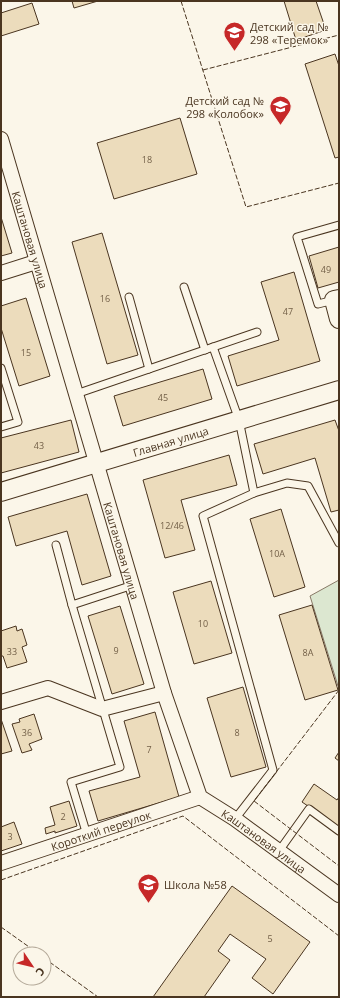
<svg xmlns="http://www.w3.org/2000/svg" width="340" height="998" viewBox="0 0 340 998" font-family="'Open Sans',sans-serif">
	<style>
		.green { fill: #dce7d0; stroke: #887966 }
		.building { fill: #ecdcbc; stroke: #4a3520 }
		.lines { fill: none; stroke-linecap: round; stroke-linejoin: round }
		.service-casing { stroke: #4a3520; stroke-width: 9 }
		.minor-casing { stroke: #4a3520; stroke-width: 16 }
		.tertiary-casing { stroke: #4a3520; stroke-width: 20 }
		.service { stroke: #fbf6e9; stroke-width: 7 }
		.minor { stroke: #fbf6e9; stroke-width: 14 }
		.tertiary { stroke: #fbf6e9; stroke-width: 18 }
		.fence { stroke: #4a3520; stroke-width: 1; stroke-dasharray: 5 2; stroke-linecap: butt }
		.labels { text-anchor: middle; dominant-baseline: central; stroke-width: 3; stroke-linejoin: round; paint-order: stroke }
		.number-label { font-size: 9px; fill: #725f47 }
		.poi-label { font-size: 11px; fill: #4a3520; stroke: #fbf6e9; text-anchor: start }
		.street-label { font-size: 11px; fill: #4a3520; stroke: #fbf6e9 }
	</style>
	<rect width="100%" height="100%" fill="#fbf6e9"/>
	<polygon class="green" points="339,580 339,685 338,686 310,596"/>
	<g class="building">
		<polygon points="72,1 98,1 74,8"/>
		<polygon points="284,1 316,1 326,30 296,40"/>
		<polygon points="32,3 39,24 1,36 1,13"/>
		<polygon points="335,54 339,66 339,157 335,158 305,64"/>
		<polygon points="180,118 197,174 114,199 97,143"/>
		<polygon points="1,217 12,253 1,256"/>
		<polygon points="102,233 138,355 107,364 72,242"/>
		<polygon points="339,247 339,282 318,288 309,256"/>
		<polygon points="294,272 320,361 237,386 228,356 279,340 261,282"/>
		<polygon points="26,298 50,376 19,386 1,328 1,306"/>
		<polygon points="203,369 212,399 123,426 114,396"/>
		<polygon points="71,420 79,452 1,473 1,438"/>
		<polygon points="335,420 339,431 339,510 331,512 315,458 263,474 254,444"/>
		<polygon points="229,455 237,485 181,500 195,550 165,558 143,480"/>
		<polygon points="87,494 111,576 82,585 67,531 16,546 8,517"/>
		<polygon points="281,509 305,587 274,597 250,519"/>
		<polygon points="211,581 232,653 194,664 173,592"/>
		<polygon points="312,605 338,690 305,700 279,615"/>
		<polygon points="120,606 144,684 112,694 88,616"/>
		<polygon points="16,626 17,631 22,629 27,645 22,647 27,662 7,668 3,656 1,656 1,631"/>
		<polygon points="243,687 266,767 231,777 207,698"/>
		<polygon points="155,712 179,797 98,821 89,791 140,777 124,721"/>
		<polygon points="34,714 42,739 29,744 32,750 22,753 12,724 20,722 19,719"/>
		<polygon points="1,719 12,751 1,754"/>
		<polygon points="339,752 339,761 335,758"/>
		<polygon points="314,784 337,800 339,797 339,827 302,802"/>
		<polygon points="69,801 77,826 55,833 55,831 46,834 45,828 55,825 50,807"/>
		<polygon points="14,822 22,844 1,851 1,827"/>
		<polygon points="232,886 310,942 273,994 252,978 266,959 230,934 218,951 230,960 204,997 153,997"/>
	</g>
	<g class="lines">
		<defs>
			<g id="service">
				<polyline points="184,287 205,350"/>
				<polyline points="129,297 149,369"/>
				<polyline points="334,300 318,304 297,237 339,225"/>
				<polyline points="213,347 239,420 254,493 287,483 308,486 339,543"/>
				<polyline points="1,368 18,422 1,427"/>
				<polyline points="76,394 257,332"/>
				<polyline points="56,545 72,605 133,585"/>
				<polyline points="72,605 120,767 71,782 87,835"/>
				<polyline points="235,819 273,770 203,516 254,493"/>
				<polyline points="279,851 309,809 339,831"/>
			</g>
			<g id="minor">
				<path id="s1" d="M 1,139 L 164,693 L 200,797 L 235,819 L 339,895"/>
				<polyline points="1,273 36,262"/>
				<polyline points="1,702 48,688 102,709 164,693"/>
				<path id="s2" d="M 1,863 L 200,797"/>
			</g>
			<g id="tertiary">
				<polyline points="339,299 334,300 339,319"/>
				<path id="s3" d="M 1,492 L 339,390"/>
			</g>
		</defs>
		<use href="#service" class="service-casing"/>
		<use href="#minor" class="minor-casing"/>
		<use href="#tertiary" class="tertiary-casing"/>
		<use href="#service" class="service"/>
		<use href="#minor" class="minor"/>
		<use href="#tertiary" class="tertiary"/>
		<g class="fence">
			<polyline points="181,1 246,207 339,183"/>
			<polyline points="203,70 339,35"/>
			<polyline points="339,690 254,801 339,866"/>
			<polyline points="1,880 183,816 339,936"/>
			<polyline points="1,927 39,954"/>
			<polyline points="44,958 98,997"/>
		</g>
	</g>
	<defs>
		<symbol id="school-pin" viewBox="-11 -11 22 30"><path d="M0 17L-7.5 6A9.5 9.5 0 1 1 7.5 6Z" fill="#c62828" stroke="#fbf6e9"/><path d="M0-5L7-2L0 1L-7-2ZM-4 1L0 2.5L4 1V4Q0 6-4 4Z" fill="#fff"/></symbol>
	</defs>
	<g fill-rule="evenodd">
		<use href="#school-pin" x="222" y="20" width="25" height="34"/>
		<use href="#school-pin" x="268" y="94" width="25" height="34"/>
		<use href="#school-pin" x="136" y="872" width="25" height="34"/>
	</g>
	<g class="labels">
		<g class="number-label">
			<text x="147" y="159">18</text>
			<text x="326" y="269">49</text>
			<text x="105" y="298">16</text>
			<text x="288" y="311">47</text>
			<text x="26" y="352">15</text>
			<text x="163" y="397">45</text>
			<text x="39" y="445">43</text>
			<text x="172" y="525">12/46</text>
			<text x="277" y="553">10А</text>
			<text x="203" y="623">10</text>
			<text x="116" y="650">9</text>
			<text x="12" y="651">33</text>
			<text x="308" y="652">8А</text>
			<text x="27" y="732">36</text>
			<text x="237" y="732">8</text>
			<text x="149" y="749">7</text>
			<text x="63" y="816">2</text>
			<text x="10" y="836">3</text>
			<text x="270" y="938">5</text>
		</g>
		<g class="poi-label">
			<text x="250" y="26">Детский сад №<tspan x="250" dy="13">298 «Теремок»</tspan></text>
			<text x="264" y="100" text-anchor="end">Детский сад №<tspan x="264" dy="13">298 «Колобок»</tspan></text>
			<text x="164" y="884">Школа №58</text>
		</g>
		<g class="street-label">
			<text stroke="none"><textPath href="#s1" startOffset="105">Каштановая улица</textPath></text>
			<text stroke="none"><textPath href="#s3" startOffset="177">Главная улица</textPath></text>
			<text stroke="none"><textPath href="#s1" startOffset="429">Каштановая улица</textPath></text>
			<text stroke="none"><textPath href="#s2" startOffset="105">Короткий переулок</textPath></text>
			<text stroke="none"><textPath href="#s1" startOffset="765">Каштановая улица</textPath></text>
		</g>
	</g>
	<rect width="340" height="998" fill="none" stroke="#4a3520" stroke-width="4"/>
	<g transform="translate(32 966) rotate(125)"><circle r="19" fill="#fbf6e9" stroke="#b4a999"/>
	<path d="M0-3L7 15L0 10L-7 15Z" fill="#c62828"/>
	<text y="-6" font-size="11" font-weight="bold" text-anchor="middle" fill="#4a3520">С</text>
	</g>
</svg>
